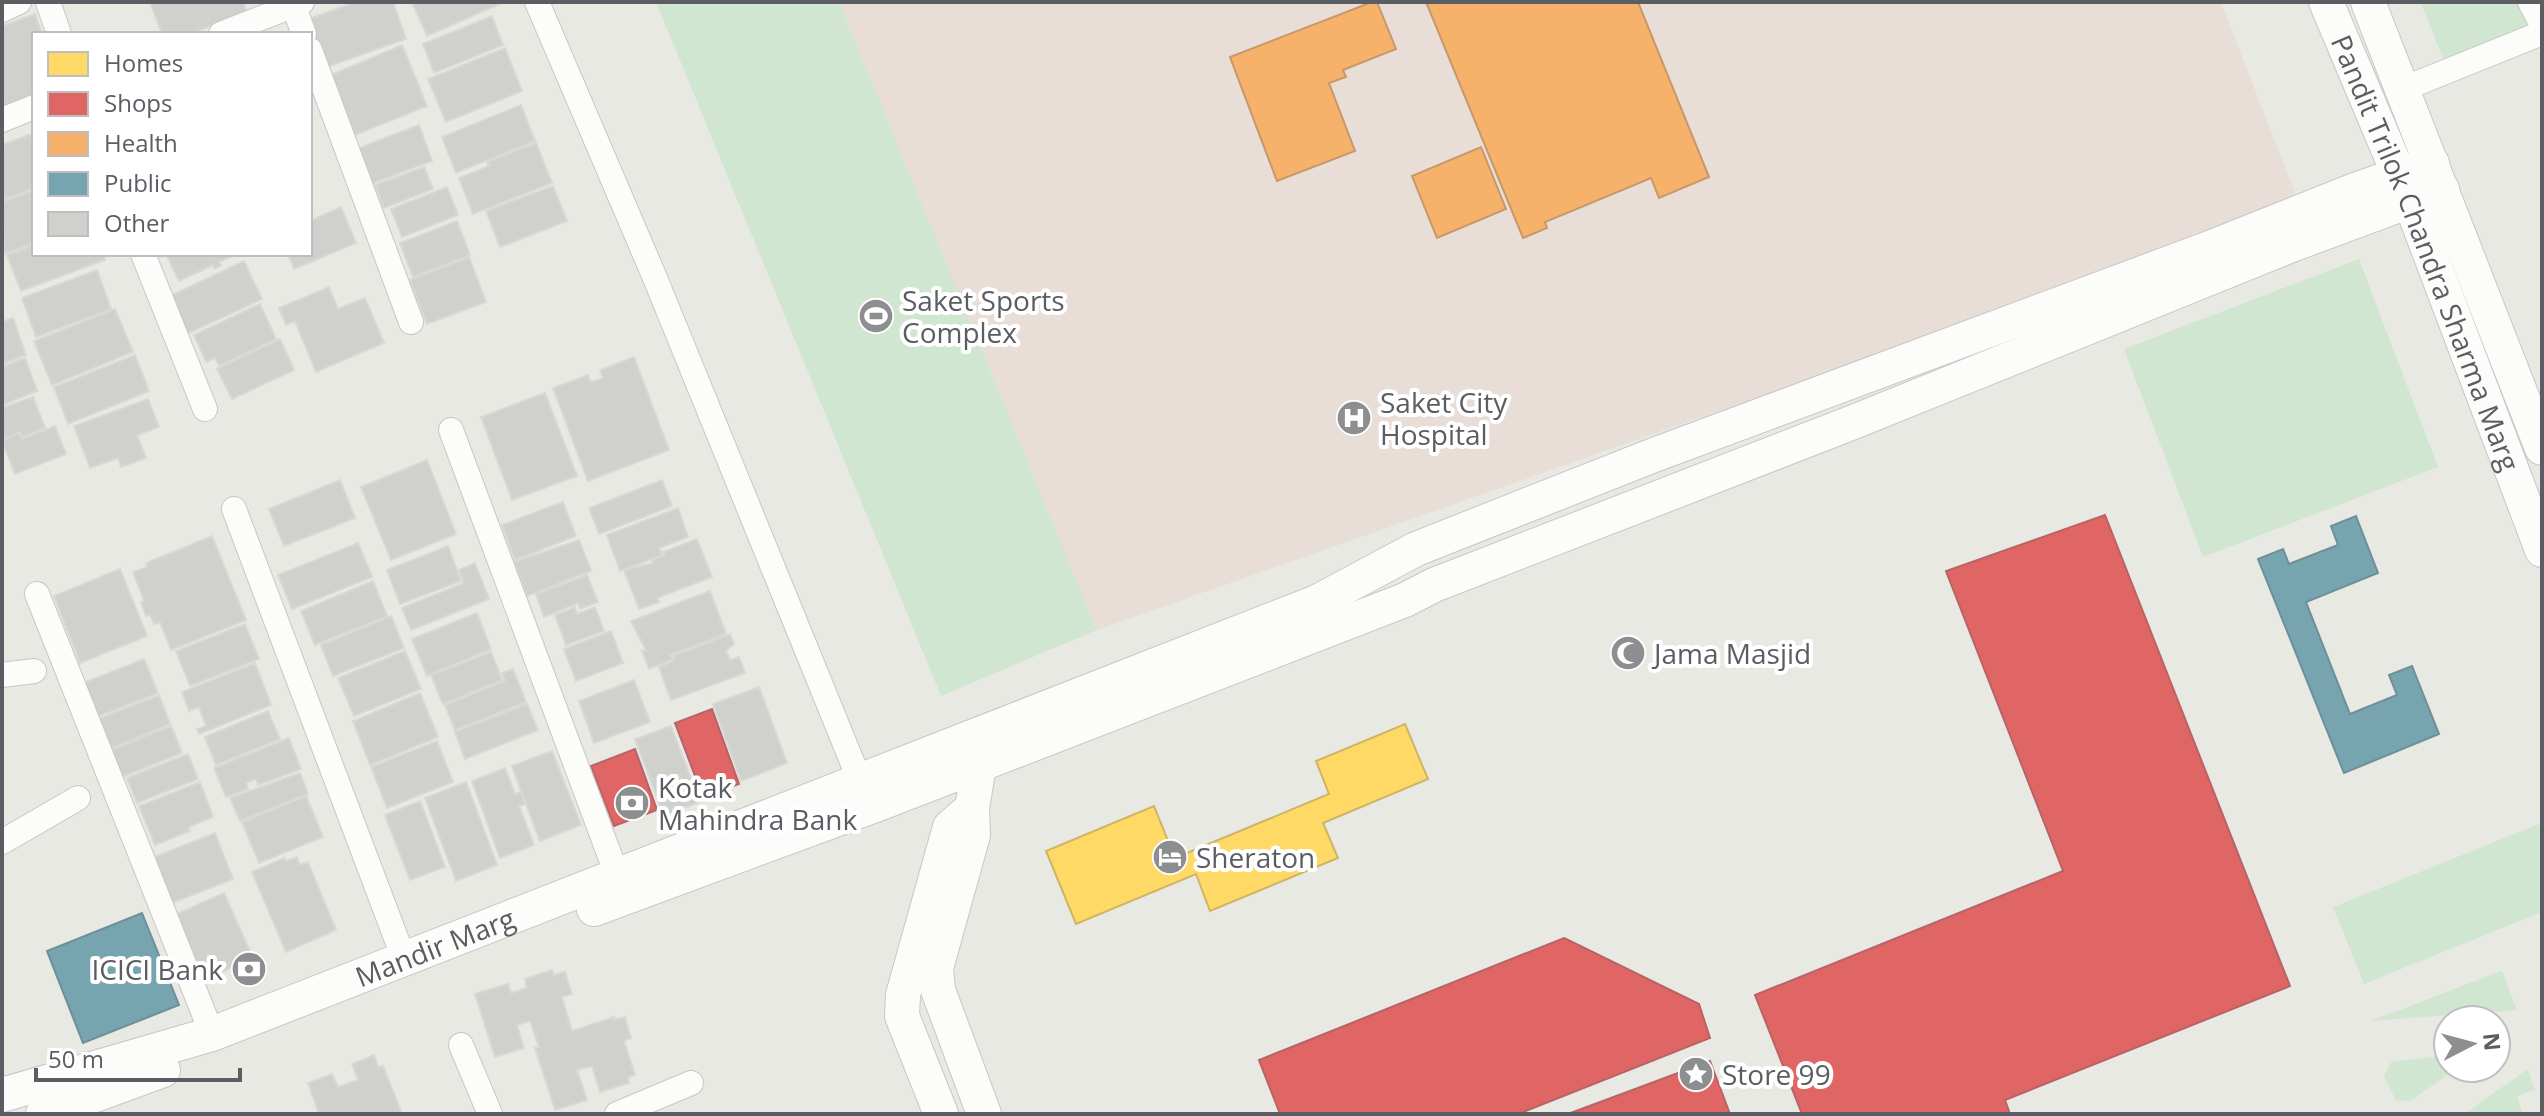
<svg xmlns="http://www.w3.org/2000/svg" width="2544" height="1116" viewBox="0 0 2544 1116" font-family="'Open Sans',sans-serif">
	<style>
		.medical { fill: #e9ddd8 }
		.green { fill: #d1e6d0 }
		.homes { fill: #ffd966; stroke: #ceb465; stroke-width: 2 }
		.shops { fill: #e06666; stroke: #b86365; stroke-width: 2 }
		.health { fill: #f6b26b; stroke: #c79868; stroke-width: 2 }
		.public { fill: #76a5af; stroke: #6e8f98; stroke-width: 2 }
		.building { fill: #d0d0cd; stroke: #d8d8d4; stroke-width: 2 }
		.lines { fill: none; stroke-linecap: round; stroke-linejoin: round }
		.street-casing { stroke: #c6c6c5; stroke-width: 26 }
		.secondary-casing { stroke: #c6c7c6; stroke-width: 36 }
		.street { stroke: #fcfcfb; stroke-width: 24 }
		.secondary { stroke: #fcfcfb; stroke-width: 34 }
		.labels { text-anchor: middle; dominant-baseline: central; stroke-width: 8; stroke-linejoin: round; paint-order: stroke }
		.street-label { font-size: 28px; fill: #5a5d62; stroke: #fff }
		.poi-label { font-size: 28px; fill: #5a5d62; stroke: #fff; text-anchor: start }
	</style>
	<rect width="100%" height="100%" fill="#e9e9e4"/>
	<polygon class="medical" points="839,2 2221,2 2300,206 1097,630"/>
	<g class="green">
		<polygon points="656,2 839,2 1097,630 941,696"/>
		<polygon points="2421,2 2518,2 2530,26 2444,62"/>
		<polygon points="2359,259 2438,467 2203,557 2124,349"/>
		<polygon points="2539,824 2542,832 2542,912 2364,984 2333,907"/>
		<polygon points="2502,971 2517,1010 2371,1021 2501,971"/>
		<polygon points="2448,1055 2448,1068 2458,1068 2410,1101 2396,1100 2384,1077 2391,1062"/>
		<polygon points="2528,1069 2535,1090 2517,1096 2523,1114 2464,1114"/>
	</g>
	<polygon class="homes" points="1405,724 1428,779 1323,823 1338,858 1210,911 1196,874 1076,924 1046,851 1154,806 1175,858 1329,794 1316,761"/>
	<g class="shops">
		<polygon points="2105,515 2290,986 2005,1100 2010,1114 1802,1114 1755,995 2063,871 1946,571"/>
		<polygon points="712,709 739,784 703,797 675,723"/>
		<polygon points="635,749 657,810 614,826 591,766"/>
		<polygon points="1564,938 1699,1004 1710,1038 1518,1114 1280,1114 1259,1060"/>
		<polygon points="1710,1061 1730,1114 1568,1114"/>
	</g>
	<g class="health">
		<polygon points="1372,2 1377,2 1396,49 1343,70 1346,77 1329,83 1355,151 1277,181 1230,57"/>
		<polygon points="1426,2 1638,2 1709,177 1659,198 1651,178 1545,222 1547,228 1523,238"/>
		<polygon points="1481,147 1506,209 1437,238 1412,176"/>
	</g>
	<g class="public">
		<polygon points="2356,516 2378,573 2306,602 2350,714 2397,695 2389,675 2412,666 2439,734 2344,773 2258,559 2283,549 2289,564 2338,545 2331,526"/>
		<polygon points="142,913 179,1005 83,1043 47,951"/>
	</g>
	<g class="building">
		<polygon points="150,2 243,2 247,12 190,34 162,34"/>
		<polygon points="356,2 393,2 406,39 324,68 306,20"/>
		<polygon points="412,2 504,2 427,36"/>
		<polygon points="35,14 42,34 34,34 34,101 2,113 2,26"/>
		<polygon points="492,16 503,45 434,73 423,44"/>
		<polygon points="402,45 427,106 355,135 331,75"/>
		<polygon points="505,48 522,91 446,122 428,79"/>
		<polygon points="521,105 535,141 456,173 442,137"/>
		<polygon points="419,125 432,161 368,185 354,150"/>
		<polygon points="34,133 34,188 2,200 2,145"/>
		<polygon points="536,143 552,183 473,214 459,178 489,166 487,162"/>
		<polygon points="424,167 433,189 384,208 375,185"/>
		<polygon points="553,186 567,221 500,247 486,211"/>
		<polygon points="447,187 458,215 402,237 391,209"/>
		<polygon points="34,190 34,243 4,254 2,202"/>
		<polygon points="341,207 356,243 294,269 288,254 310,254 310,221"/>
		<polygon points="457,221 470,255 413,277 400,243"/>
		<polygon points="34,245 34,254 103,254 105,260 21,291 7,255"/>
		<polygon points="166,254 236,254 219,262 221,265 214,269 213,265 179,281"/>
		<polygon points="469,257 486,302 427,324 410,280"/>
		<polygon points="244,261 262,299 185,335 168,297"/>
		<polygon points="97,270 111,309 36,337 22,298"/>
		<polygon points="329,287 338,309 365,298 384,343 316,372 295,321 286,325 279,308"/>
		<polygon points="260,304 276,339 219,366 215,358 206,362 194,335"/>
		<polygon points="115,309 133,352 52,385 34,341"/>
		<polygon points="13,318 26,355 2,364 2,322"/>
		<polygon points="280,339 294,370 232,399 217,369"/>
		<polygon points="135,355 149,391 68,424 54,387"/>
		<polygon points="634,357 669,450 588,481 553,388 588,375 591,382 603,378 600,370"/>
		<polygon points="25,358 37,391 2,405 2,367"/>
		<polygon points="545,393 577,476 512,500 481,417"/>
		<polygon points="33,397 45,428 22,437 20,432 2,439 2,408"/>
		<polygon points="148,399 159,427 137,435 146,458 121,467 118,458 90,468 74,426"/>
		<polygon points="55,426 66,454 15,474 2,440 19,433 22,439"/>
		<polygon points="427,460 456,534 391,560 361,487"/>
		<polygon points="340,480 355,518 284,546 269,509"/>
		<polygon points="662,480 672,506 599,534 589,508"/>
		<polygon points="563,502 576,536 515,560 502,525"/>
		<polygon points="678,508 688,537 659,548 662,555 620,571 607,535"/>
		<polygon points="212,536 246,620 171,650 160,622 154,624 150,615 146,616 141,602 144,601 133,572 147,567 146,563"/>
		<polygon points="697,539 712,577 657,598 659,602 639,609 624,570 653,563 652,560 665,555 663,552"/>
		<polygon points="579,540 591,571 527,596 514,562"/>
		<polygon points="358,543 372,577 292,609 278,575"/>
		<polygon points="448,546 461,581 400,604 387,570"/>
		<polygon points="475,563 489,599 411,630 402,608 464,583 459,570"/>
		<polygon points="120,569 147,636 80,663 54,596"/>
		<polygon points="587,575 598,602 580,609 578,603 544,617 536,594"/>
		<polygon points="373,581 387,616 315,645 301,611"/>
		<polygon points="710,591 726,634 670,655 672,660 649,669 642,651 646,650 631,621"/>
		<polygon points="575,607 577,614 595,607 604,631 566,645 555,615"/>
		<polygon points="477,613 491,649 427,676 412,639"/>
		<polygon points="391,616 404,648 333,676 321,645"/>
		<polygon points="245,624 259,659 190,686 176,651"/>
		<polygon points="611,631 623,663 576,681 564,649"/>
		<polygon points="730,634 734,644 726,651 730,660 739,657 745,673 671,700 659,667 674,661 673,656"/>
		<polygon points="405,651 421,689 354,716 338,678"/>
		<polygon points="491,652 502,680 443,704 431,675"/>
		<polygon points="144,659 158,693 94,718 81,684"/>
		<polygon points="255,663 271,705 199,734 197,729 206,726 199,707 189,711 182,692"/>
		<polygon points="513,669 526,702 455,730 445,705 505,681 502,673"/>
		<polygon points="634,680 650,722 594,743 579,701"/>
		<polygon points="759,687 787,763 741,781 713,704"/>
		<polygon points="420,693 438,737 370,765 353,721"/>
		<polygon points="159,695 170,724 110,749 98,719"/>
		<polygon points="527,704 538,730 465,759 455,732"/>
		<polygon points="268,711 280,739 216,765 205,737"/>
		<polygon points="171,726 182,753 122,777 111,750"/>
		<polygon points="671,726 700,802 664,816 635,739"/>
		<polygon points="289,738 301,769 258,785 256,779 246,783 248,789 226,797 214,768"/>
		<polygon points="437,741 453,782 387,808 371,767"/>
		<polygon points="552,751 581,825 540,841 512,766"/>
		<polygon points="188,754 198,779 137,803 127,778"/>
		<polygon points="505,768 515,794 521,792 525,804 519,806 534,845 500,858 472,781"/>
		<polygon points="300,773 308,794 240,821 230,798"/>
		<polygon points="200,782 213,817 189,827 190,831 155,845 139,806"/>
		<polygon points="466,782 497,865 456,881 425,798"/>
		<polygon points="306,796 323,837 259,863 242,822"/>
		<polygon points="420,801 445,867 410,880 385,815"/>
		<polygon points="215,833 233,879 162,907 144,861"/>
		<polygon points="297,857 300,865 308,862 336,930 286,952 252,872 284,858 286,861"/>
		<polygon points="224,893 253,958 199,982 170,917"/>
		<polygon points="552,970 553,975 565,972 572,994 562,997 572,1031 614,1017 614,1020 625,1017 631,1038 624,1041 635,1075 628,1077 629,1083 600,1092 592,1066 577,1070 587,1100 555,1110 535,1048 539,1047 530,1021 517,1025 524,1048 495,1057 475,994 508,984 511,993 527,988 525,979"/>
		<polygon points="374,1055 378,1067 383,1066 402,1114 319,1114 308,1083 332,1074 338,1087 358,1080 352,1064"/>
	</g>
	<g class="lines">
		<defs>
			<g id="street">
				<polyline points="48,2 59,34"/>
				<polyline points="292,2 304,34"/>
				<polyline points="537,2 655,278 860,781"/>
				<polyline points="2530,2 2542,25"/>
				<polyline points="2,10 19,2"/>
				<polyline points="221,34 302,2"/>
				<polyline points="310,50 411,322"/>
				<polyline points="2403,89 2542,33"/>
				<polyline points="2,120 34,107"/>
				<polyline points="143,254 205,409"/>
				<polyline points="451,430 617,875"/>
				<polyline points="234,509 404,959"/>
				<polyline points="37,594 212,1034"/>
				<polyline points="2,675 34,671"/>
				<polyline points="2,842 78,798"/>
				<polyline points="461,1045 490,1114"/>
				<polyline points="617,1114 691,1083"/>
			</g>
			<g id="secondary">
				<path id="s1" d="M 2326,2 L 2410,201 L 2542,550"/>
				<polyline points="2368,2 2542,448"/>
				<polyline points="982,748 972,808 973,835 936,968 938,990 984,1114"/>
				<polyline points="594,909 878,804 1405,600 1434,585 1851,423 2294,244 2442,189"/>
				<path id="s2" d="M 2,1095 L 212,1034 L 1317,602 L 1416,549 L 1654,455 L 2207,249 L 2355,190 L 2432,163"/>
				<polyline points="43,1114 163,1070"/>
				<polyline points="941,1114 902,1016 903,995 950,827 972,808"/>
			</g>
		</defs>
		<use href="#street" class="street-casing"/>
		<use href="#secondary" class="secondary-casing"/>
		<use href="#street" class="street"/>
		<use href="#secondary" class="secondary"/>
	</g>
	<defs>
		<symbol id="stadium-disc" viewBox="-11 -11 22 22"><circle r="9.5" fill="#8c8e90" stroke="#fff"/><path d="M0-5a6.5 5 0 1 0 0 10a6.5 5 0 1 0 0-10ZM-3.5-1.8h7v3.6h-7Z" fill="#fff"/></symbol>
		<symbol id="hospital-disc" viewBox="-11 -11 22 22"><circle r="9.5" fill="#8c8e90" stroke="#fff"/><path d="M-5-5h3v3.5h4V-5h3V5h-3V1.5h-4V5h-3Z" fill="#fff"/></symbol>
		<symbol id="mosque-disc" viewBox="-11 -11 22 22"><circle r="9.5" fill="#8c8e90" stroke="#fff"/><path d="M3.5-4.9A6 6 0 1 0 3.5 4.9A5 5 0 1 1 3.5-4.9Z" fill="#fff"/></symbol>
		<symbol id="bank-disc" viewBox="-11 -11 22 22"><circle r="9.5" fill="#8c8e90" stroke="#fff"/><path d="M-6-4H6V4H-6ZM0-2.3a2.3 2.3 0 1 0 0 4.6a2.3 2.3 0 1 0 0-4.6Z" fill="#fff"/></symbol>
		<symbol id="hotel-disc" viewBox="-11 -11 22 22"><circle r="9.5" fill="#8c8e90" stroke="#fff"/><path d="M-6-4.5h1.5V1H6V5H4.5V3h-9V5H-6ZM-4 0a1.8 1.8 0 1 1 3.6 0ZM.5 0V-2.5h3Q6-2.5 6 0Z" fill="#fff"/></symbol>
		<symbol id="sight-disc" viewBox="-11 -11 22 22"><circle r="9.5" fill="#8c8e90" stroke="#fff"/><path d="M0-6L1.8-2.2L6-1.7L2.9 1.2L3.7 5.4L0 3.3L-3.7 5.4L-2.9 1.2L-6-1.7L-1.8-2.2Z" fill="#fff"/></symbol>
	</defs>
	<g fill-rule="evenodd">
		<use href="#stadium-disc" x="856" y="296" width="40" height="40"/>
		<use href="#hospital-disc" x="1334" y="398" width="40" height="40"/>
		<use href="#mosque-disc" x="1608" y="633" width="40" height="40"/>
		<use href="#bank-disc" x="612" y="783" width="40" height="40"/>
		<use href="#hotel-disc" x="1150" y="837" width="40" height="40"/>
		<use href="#bank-disc" x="229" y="949" width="40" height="40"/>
		<use href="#sight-disc" x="1676" y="1054" width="40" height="40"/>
	</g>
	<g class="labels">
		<g class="street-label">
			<text stroke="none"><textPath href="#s1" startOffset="270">Pandit Trilok Chandra Sharma Marg</textPath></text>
			<text stroke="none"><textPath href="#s2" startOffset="458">Mandir Marg</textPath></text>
		</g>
		<g class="poi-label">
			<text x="902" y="300">Saket Sports<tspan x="902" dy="32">Complex</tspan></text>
			<text x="1380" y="402">Saket City<tspan x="1380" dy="32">Hospital</tspan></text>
			<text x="1654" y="653">Jama Masjid</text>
			<text x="658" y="787">Kotak<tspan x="658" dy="32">Mahindra Bank</tspan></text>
			<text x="1196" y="857">Sheraton</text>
			<text x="223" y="969" text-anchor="end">ICICI Bank</text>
			<text x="1722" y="1074">Store 99</text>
		</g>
	</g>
	<rect width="2544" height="1116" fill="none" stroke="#5a5d62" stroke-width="8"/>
	<rect x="32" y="32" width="280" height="224" fill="#ffffff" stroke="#bdbec0" stroke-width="2"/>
	<rect x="48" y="52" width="40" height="24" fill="#ffd966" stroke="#bdbec0" stroke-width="2"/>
	<text x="104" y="72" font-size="24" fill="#5a5d62">Homes</text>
	<rect x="48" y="92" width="40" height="24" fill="#e06666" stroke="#bdbec0" stroke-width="2"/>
	<text x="104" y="112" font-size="24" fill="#5a5d62">Shops</text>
	<rect x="48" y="132" width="40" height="24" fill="#f6b26b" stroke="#bdbec0" stroke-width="2"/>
	<text x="104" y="152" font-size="24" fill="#5a5d62">Health</text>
	<rect x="48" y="172" width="40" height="24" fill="#76a5af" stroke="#bdbec0" stroke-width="2"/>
	<text x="104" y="192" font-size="24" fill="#5a5d62">Public</text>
	<rect x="48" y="212" width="40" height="24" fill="#d0d0cd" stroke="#bdbec0" stroke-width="2"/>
	<text x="104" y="232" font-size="24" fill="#5a5d62">Other</text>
	<g transform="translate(2472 1044) rotate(84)"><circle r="38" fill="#ffffff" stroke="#bdbec0" stroke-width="2"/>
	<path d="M0-6L14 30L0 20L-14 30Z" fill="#8c8e90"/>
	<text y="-12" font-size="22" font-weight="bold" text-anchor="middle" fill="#5a5d62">N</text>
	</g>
	<path d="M36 1068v12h204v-12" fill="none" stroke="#5a5d62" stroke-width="4"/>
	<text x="48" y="1068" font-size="24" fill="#5a5d62" stroke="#ffffff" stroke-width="6" paint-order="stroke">50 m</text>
</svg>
